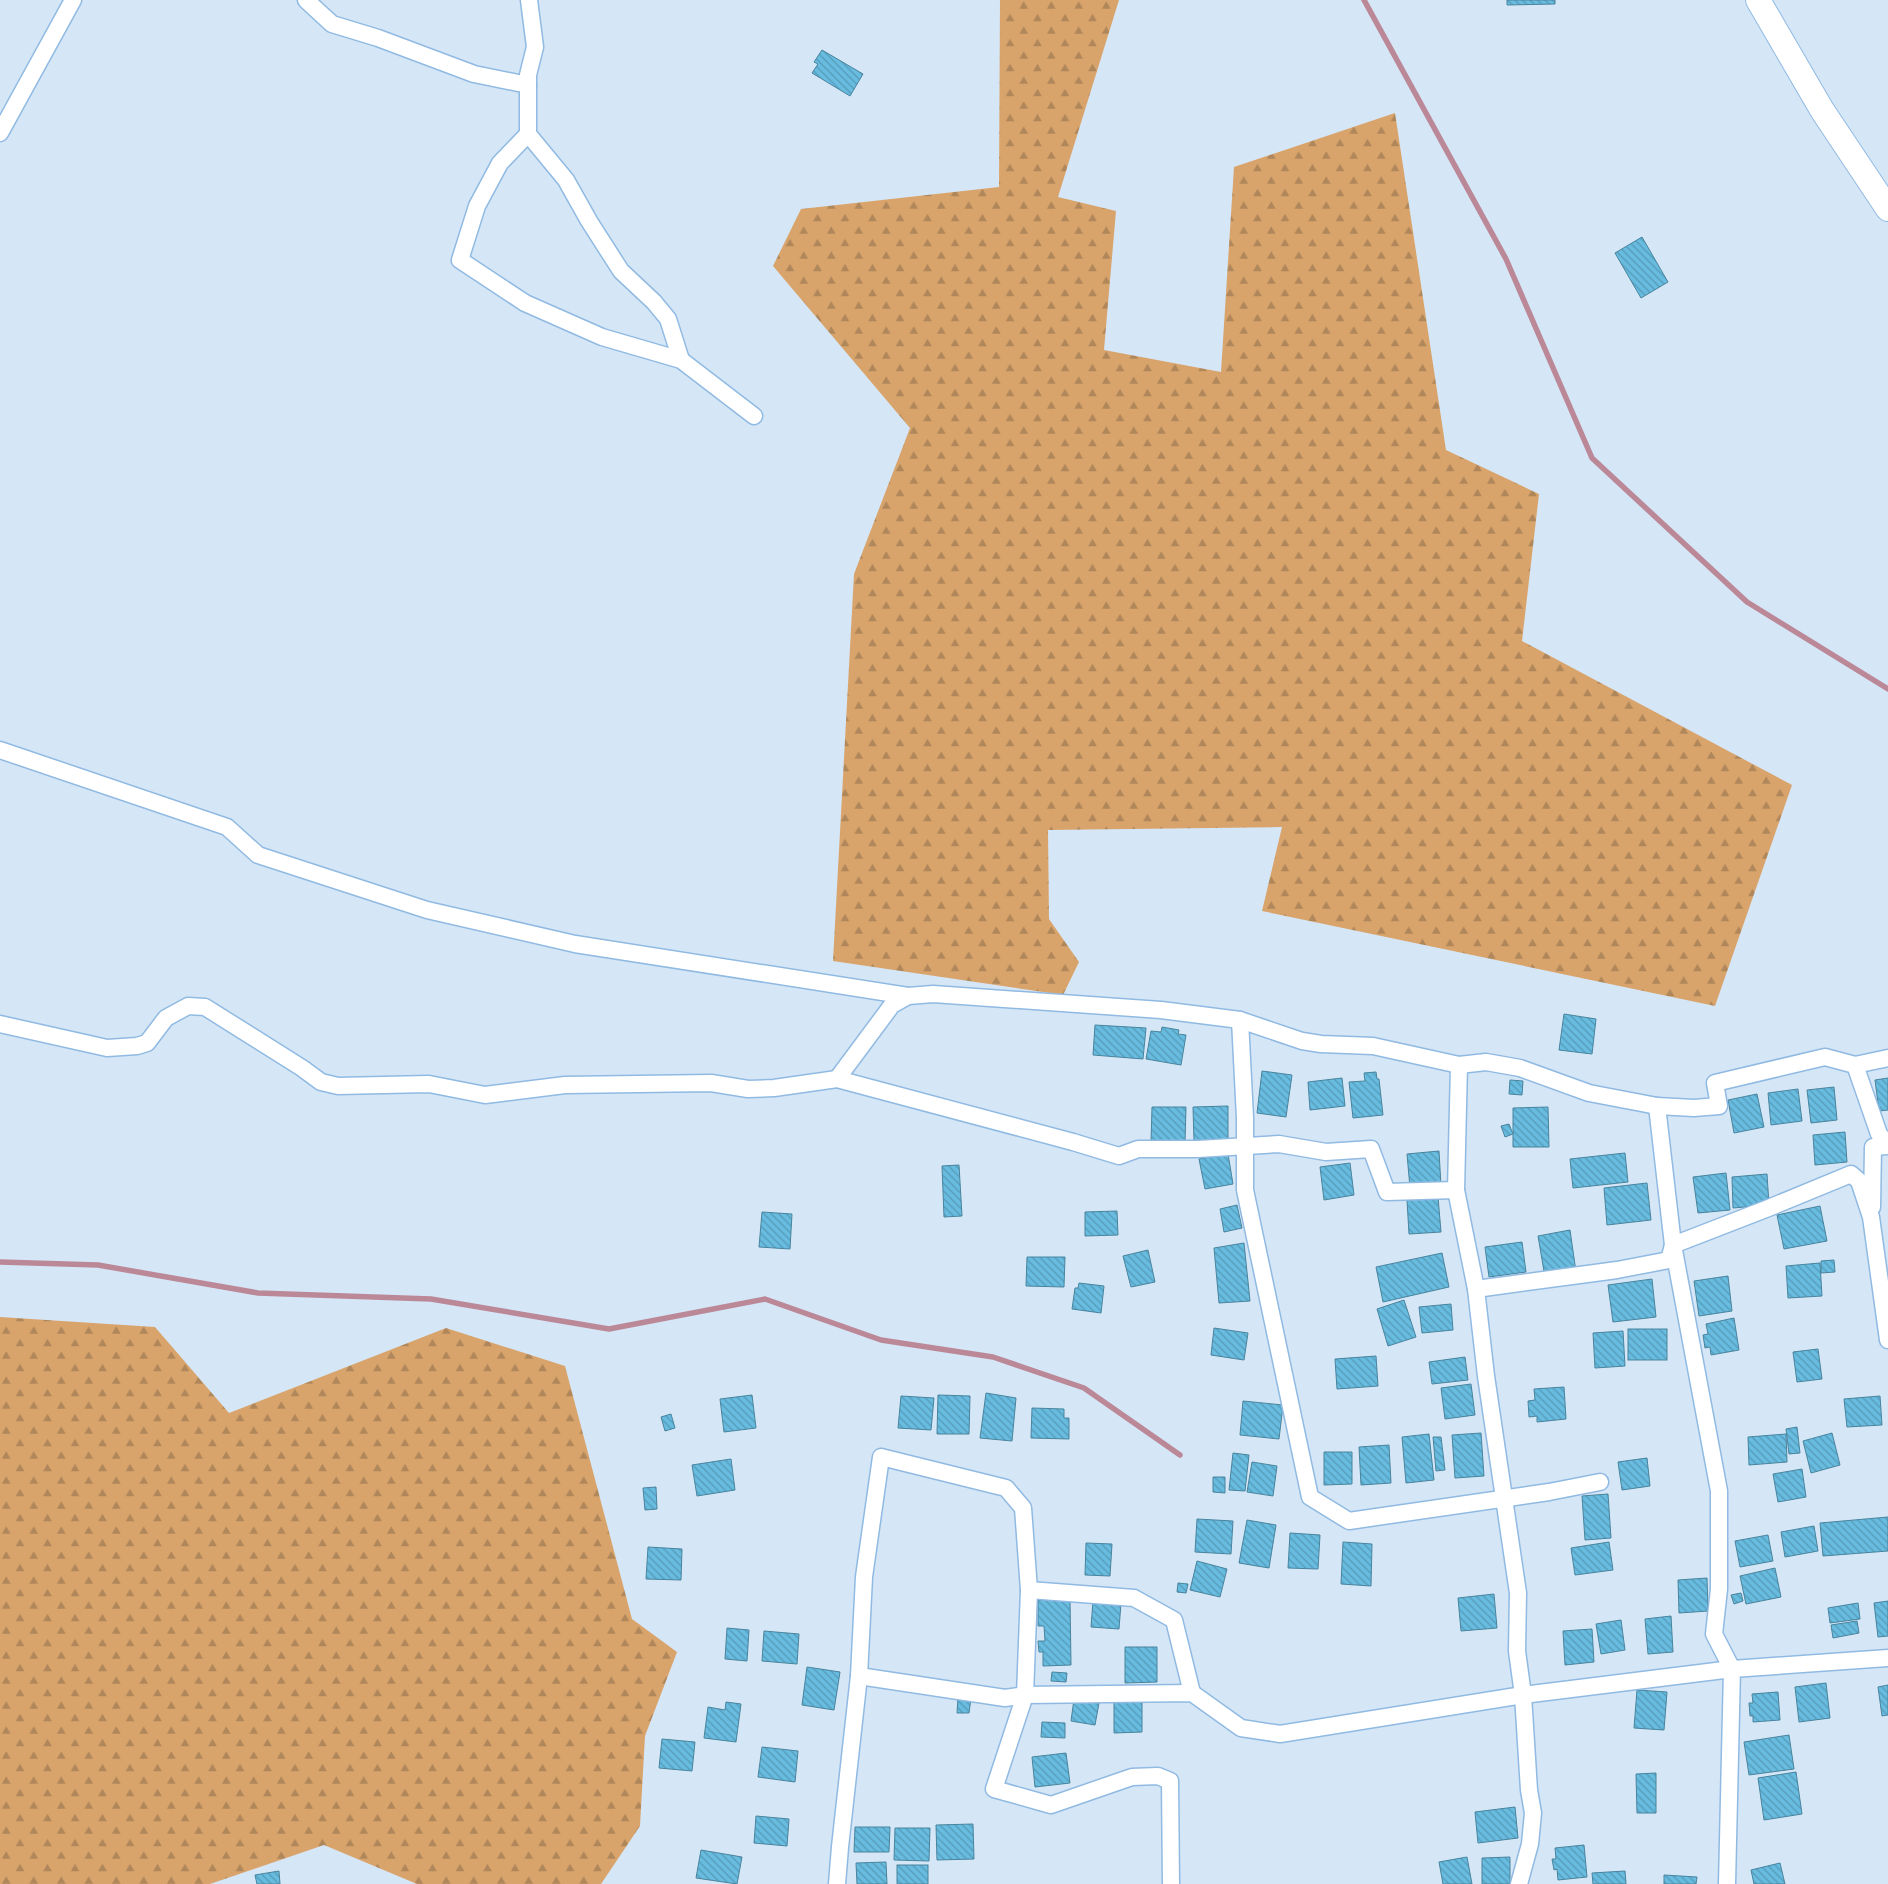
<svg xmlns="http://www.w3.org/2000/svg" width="1888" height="1884" viewBox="0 0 1888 1884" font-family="'Fira Sans',sans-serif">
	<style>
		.forest { fill: url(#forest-firs) }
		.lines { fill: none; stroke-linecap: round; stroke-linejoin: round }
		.stream { stroke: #bb8897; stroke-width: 5.5 }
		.building { fill: url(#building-back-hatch); stroke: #48849d }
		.street-casing { stroke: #90bae2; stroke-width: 19 }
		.secondary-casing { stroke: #90bae2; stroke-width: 26 }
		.street { stroke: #fff; stroke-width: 16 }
		.secondary { stroke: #fff; stroke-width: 24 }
	</style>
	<defs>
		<pattern id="forest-firs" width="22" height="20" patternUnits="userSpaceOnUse" patternTransform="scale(1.25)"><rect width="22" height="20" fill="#d9a46b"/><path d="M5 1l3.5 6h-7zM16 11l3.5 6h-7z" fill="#b0875a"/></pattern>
		<pattern id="building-back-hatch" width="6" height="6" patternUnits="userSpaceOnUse" patternTransform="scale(1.25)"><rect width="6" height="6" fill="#67bce0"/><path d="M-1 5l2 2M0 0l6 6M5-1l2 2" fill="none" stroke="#559ab8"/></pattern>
	</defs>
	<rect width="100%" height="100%" fill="#d5e6f7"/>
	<g class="forest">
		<polygon points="1000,0 1119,0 1058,197 1116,211 1104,350 1221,372 1234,167 1395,113 1446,450 1539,494 1522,641 1792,785 1715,1006 1262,911 1282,827 1048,830 1049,919 1079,962 1063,995 833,961 854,574 910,428 773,266 801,209 999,187"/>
		<polygon points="0,1317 155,1327 229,1413 446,1328 565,1366 632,1619 677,1652 645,1736 640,1826 601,1884 417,1884 324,1845 210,1884 0,1884"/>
	</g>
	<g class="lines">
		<g class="stream">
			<polyline points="1364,0 1506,259 1592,458 1747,602 1888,689"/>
			<polyline points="0,1262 98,1265 258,1293 431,1299 609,1329 765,1299 881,1340 993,1357 1084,1388 1180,1455"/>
		</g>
	</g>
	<g class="building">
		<polygon points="1507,0 1555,0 1555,4 1507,5"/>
		<polygon points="822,50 863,74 850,96 812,73 818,64 814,62"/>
		<polygon points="1642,237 1668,282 1641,298 1615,253"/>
		<polygon points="1564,1014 1596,1019 1592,1054 1559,1050"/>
		<polygon points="1095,1025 1146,1028 1143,1059 1093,1055"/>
		<polygon points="1162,1027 1179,1030 1178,1034 1186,1035 1181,1065 1146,1059 1151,1031 1161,1032"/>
		<polygon points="1262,1071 1292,1075 1286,1117 1257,1113"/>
		<polygon points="1376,1072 1377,1079 1379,1079 1383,1115 1353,1118 1349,1082 1365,1081 1364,1073"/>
		<polygon points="1342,1078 1345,1106 1310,1110 1308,1082"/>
		<polygon points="1888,1078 1888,1110 1879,1111 1875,1080"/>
		<polygon points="1510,1080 1523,1081 1522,1095 1509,1094"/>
		<polygon points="1834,1087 1837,1120 1811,1123 1807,1090"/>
		<polygon points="1798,1089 1802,1121 1771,1125 1768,1093"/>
		<polygon points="1757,1094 1764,1127 1734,1133 1728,1100"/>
		<polygon points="1228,1106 1228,1141 1194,1141 1193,1107"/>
		<polygon points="1152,1107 1186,1107 1185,1143 1151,1143"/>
		<polygon points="1548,1107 1549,1147 1513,1147 1513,1108"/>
		<polygon points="1509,1124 1513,1134 1505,1137 1501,1126"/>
		<polygon points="1845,1132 1847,1162 1815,1165 1813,1135"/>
		<polygon points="1439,1151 1441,1186 1410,1188 1407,1154"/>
		<polygon points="1625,1153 1628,1182 1573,1188 1570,1159"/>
		<polygon points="1228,1154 1233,1184 1205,1189 1199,1159"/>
		<polygon points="1350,1163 1354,1195 1324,1200 1320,1167"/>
		<polygon points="959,1165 962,1216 944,1217 942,1166"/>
		<polygon points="1726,1173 1730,1210 1698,1213 1693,1177"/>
		<polygon points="1767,1174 1769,1205 1733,1208 1732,1177"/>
		<polygon points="1647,1183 1651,1220 1607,1225 1604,1188"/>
		<polygon points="1438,1197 1441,1232 1409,1234 1407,1200"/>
		<polygon points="1237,1205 1242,1228 1224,1232 1220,1209"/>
		<polygon points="1820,1206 1827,1241 1784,1249 1777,1215"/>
		<polygon points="1117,1211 1118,1235 1085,1236 1085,1212"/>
		<polygon points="762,1212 792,1214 790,1249 759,1247"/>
		<polygon points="1570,1230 1576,1272 1545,1277 1538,1236"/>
		<polygon points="1522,1242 1526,1272 1489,1277 1485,1247"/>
		<polygon points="1244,1243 1250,1301 1219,1303 1214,1248"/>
		<polygon points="1148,1250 1155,1282 1131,1287 1123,1256"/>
		<polygon points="1442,1253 1449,1287 1383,1302 1376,1267"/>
		<polygon points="1027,1257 1065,1257 1064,1287 1026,1286"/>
		<polygon points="1834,1260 1835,1272 1821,1273 1821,1261"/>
		<polygon points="1820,1263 1822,1296 1788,1298 1786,1266"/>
		<polygon points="1728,1276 1732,1311 1699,1316 1694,1281"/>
		<polygon points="1652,1279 1656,1317 1613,1322 1608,1285"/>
		<polygon points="1079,1283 1104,1286 1101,1313 1072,1309 1075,1288 1078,1288"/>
		<polygon points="1404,1300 1416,1337 1388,1346 1377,1309"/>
		<polygon points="1451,1304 1453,1330 1422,1333 1419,1307"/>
		<polygon points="1734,1318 1739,1350 1711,1355 1710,1347 1705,1348 1703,1335 1708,1334 1706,1324"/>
		<polygon points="1214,1328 1248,1333 1244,1360 1211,1355"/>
		<rect x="1628" y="1329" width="39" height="31"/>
		<polygon points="1623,1331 1625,1366 1595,1368 1593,1333"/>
		<polygon points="1818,1349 1822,1379 1797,1382 1793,1352"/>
		<polygon points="1376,1356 1378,1386 1337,1389 1335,1359"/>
		<polygon points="1465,1357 1468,1380 1432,1384 1429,1362"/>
		<polygon points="1471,1384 1475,1415 1445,1419 1441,1388"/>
		<polygon points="1564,1387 1566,1419 1537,1422 1537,1416 1529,1417 1528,1401 1535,1400 1534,1389"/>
		<polygon points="986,1393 1016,1398 1012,1441 980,1438"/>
		<polygon points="752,1395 756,1428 724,1432 720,1399"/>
		<polygon points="938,1395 970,1396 969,1434 937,1434"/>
		<polygon points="901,1396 934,1398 931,1430 898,1428"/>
		<polygon points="1880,1396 1882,1425 1847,1427 1844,1399"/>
		<polygon points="1243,1401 1283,1405 1279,1439 1240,1435"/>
		<polygon points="1032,1408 1064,1409 1064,1418 1069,1418 1069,1439 1031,1438"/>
		<polygon points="671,1414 675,1428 665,1431 661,1417"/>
		<polygon points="1797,1427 1800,1453 1789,1454 1786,1429"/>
		<polygon points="1481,1433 1484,1476 1455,1478 1452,1435"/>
		<polygon points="1832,1433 1840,1465 1811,1473 1803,1441"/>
		<polygon points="1429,1434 1434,1480 1406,1483 1402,1437"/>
		<polygon points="1786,1434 1787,1462 1749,1465 1748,1437"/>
		<polygon points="1433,1437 1441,1437 1445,1470 1436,1471"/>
		<polygon points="1389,1445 1391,1483 1361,1485 1359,1447"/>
		<polygon points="1324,1452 1352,1452 1352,1484 1324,1485"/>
		<polygon points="1233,1453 1249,1455 1245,1491 1229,1490"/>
		<polygon points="1647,1458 1650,1486 1622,1490 1618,1462"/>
		<polygon points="731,1459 735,1490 697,1496 692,1465"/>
		<polygon points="1252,1462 1277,1466 1273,1496 1247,1492"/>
		<polygon points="1802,1469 1806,1497 1778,1502 1773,1474"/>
		<polygon points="1213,1477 1225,1477 1225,1493 1213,1492"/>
		<polygon points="656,1487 657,1509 645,1510 643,1488"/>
		<polygon points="1608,1494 1611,1538 1585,1540 1582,1496"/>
		<polygon points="1888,1517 1888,1551 1823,1556 1820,1523"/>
		<polygon points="1197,1519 1233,1521 1231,1554 1195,1552"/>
		<polygon points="1247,1520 1276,1525 1269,1568 1239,1563"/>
		<polygon points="1814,1526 1818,1551 1785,1557 1781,1532"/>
		<polygon points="1290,1533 1320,1535 1318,1569 1288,1568"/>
		<polygon points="1768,1535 1773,1561 1740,1567 1735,1541"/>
		<polygon points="1343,1542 1372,1544 1371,1586 1341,1584"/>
		<polygon points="1609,1542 1613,1570 1575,1575 1571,1548"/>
		<polygon points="1086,1543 1112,1544 1110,1576 1085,1575"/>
		<polygon points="648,1547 682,1549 681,1580 646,1579"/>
		<polygon points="1197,1561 1227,1569 1220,1597 1190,1590"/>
		<polygon points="1775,1568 1781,1597 1746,1604 1740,1576"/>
		<polygon points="1707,1578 1708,1611 1679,1613 1678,1580"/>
		<polygon points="1178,1583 1188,1584 1186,1593 1177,1592"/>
		<polygon points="1741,1593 1743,1601 1734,1604 1731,1595"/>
		<polygon points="1494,1594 1497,1628 1461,1631 1458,1598"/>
		<polygon points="1070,1599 1071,1665 1043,1666 1043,1652 1039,1652 1038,1641 1045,1641 1044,1626 1038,1626 1038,1600"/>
		<polygon points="1093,1601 1121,1603 1119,1629 1091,1627"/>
		<polygon points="1888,1601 1888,1636 1878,1637 1874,1603"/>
		<polygon points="1858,1603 1860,1619 1830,1623 1828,1608"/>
		<polygon points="1671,1616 1673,1652 1648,1654 1645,1619"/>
		<polygon points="1621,1620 1625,1650 1601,1654 1596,1624"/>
		<polygon points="1857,1621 1859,1633 1833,1638 1831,1625"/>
		<polygon points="727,1628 749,1630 747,1661 725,1659"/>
		<polygon points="1592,1629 1594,1662 1565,1665 1563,1631"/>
		<polygon points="764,1631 799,1634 797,1664 762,1661"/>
		<polygon points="1125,1647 1157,1647 1157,1682 1125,1683"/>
		<polygon points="807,1667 840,1672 834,1710 802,1705"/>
		<polygon points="1052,1672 1067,1673 1066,1682 1051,1681"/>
		<polygon points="1826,1683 1830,1718 1799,1722 1795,1687"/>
		<polygon points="1888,1685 1888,1715 1882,1716 1878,1687"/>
		<polygon points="1637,1690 1667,1692 1664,1730 1634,1728"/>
		<polygon points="1778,1692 1780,1720 1753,1722 1753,1716 1750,1716 1749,1703 1753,1703 1752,1694"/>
		<polygon points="958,1697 971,1698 969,1713 957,1713"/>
		<polygon points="1074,1699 1099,1703 1095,1725 1071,1721"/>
		<polygon points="1114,1701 1142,1701 1142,1732 1114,1733"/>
		<polygon points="726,1702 741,1704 736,1742 704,1738 708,1707 725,1710"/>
		<polygon points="1042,1722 1065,1723 1065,1738 1041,1737"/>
		<polygon points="1789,1735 1794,1769 1749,1775 1744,1742"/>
		<polygon points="662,1739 695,1742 692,1771 659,1768"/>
		<polygon points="762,1747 798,1751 795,1782 758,1777"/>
		<polygon points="1066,1753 1070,1783 1035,1787 1032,1757"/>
		<polygon points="1796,1772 1802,1814 1764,1820 1758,1778"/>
		<polygon points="1656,1773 1656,1813 1637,1813 1636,1774"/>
		<polygon points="1515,1807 1518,1838 1478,1843 1475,1812"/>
		<polygon points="756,1816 789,1819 787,1846 754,1843"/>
		<polygon points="973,1824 974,1859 937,1860 936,1825"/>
		<polygon points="855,1827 890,1827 889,1852 854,1852"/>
		<polygon points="895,1828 930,1828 929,1861 894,1860"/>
		<polygon points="1584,1845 1587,1877 1558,1880 1557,1869 1554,1870 1552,1859 1556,1859 1555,1848"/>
		<polygon points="701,1850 742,1857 737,1884 696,1878"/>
		<polygon points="1467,1857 1472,1884 1443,1884 1439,1862"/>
		<polygon points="1510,1857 1510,1884 1482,1884 1482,1858"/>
		<polygon points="886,1862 887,1884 857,1884 856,1863"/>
		<polygon points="1780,1863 1785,1884 1754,1884 1751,1870"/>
		<rect x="897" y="1865" width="31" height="19"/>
		<polygon points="279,1871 280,1884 257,1884 255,1875"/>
		<polygon points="1625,1871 1626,1884 1593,1884 1592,1873"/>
		<polygon points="1664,1875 1697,1877 1696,1884 1664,1884"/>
	</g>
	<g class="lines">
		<defs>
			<g id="street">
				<polyline points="306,0 332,24 378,38 474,74 528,85"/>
				<polyline points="529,0 535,47 528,75 528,134 566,180 589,221 621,271 654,302 668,319 681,360"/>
				<polyline points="0,133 73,0"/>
				<polyline points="528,134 500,163 477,206 460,260 525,303 602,337 681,360 754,416"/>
				<polyline points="0,750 227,827 258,855 427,910 575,944 908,996"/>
				<polyline points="1240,1020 1245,1118 1245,1190 1310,1497 1349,1521 1549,1492 1600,1482"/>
				<polyline points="0,1024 107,1048 137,1046 147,1043 166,1018 188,1006 205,1007 302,1068 321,1082 338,1086 429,1084 485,1095 565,1085 711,1083 748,1089 774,1088 837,1079 1073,1142 1119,1156 1138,1149 1198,1149 1279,1144 1326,1152 1371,1149 1387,1192 1456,1190 1476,1289 1617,1270 1669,1260 1673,1245 1766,1209 1851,1174 1859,1181 1871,1217 1888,1340"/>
				<polyline points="1855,1065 1888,1058"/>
				<polyline points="837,1079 892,1005 908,996 933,994 1161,1010 1240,1020 1302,1041 1321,1044 1373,1046 1459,1065 1486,1062 1520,1068 1589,1093 1657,1106 1694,1108 1719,1106 1715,1083 1825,1057 1855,1065 1879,1134 1888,1145"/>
				<polyline points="1456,1190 1459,1065"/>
				<polyline points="1872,1207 1873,1147 1888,1146"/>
				<polyline points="1476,1289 1486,1376 1518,1593 1517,1651 1523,1695 1529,1790 1533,1813 1530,1844 1519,1884"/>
				<polyline points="1029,1590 1134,1598 1174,1620 1192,1693"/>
				<polyline points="859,1676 1005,1698 1025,1695 1192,1693 1241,1728 1280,1734 1523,1695 1732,1669 1714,1634 1719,1589 1719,1491 1673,1245 1657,1106"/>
				<polyline points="837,1884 840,1847 859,1676 864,1577 881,1457 1006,1488 1023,1508 1029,1590 1025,1695 994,1789 1051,1805 1132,1777 1158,1776 1170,1781 1171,1884"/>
				<polyline points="1727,1884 1732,1669 1888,1658"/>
			</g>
			<polyline id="secondary" points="1758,0 1822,110 1888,209"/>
		</defs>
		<use href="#street" class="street-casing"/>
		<use href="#secondary" class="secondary-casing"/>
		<use href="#street" class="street"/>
		<use href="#secondary" class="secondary"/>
	</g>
</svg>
